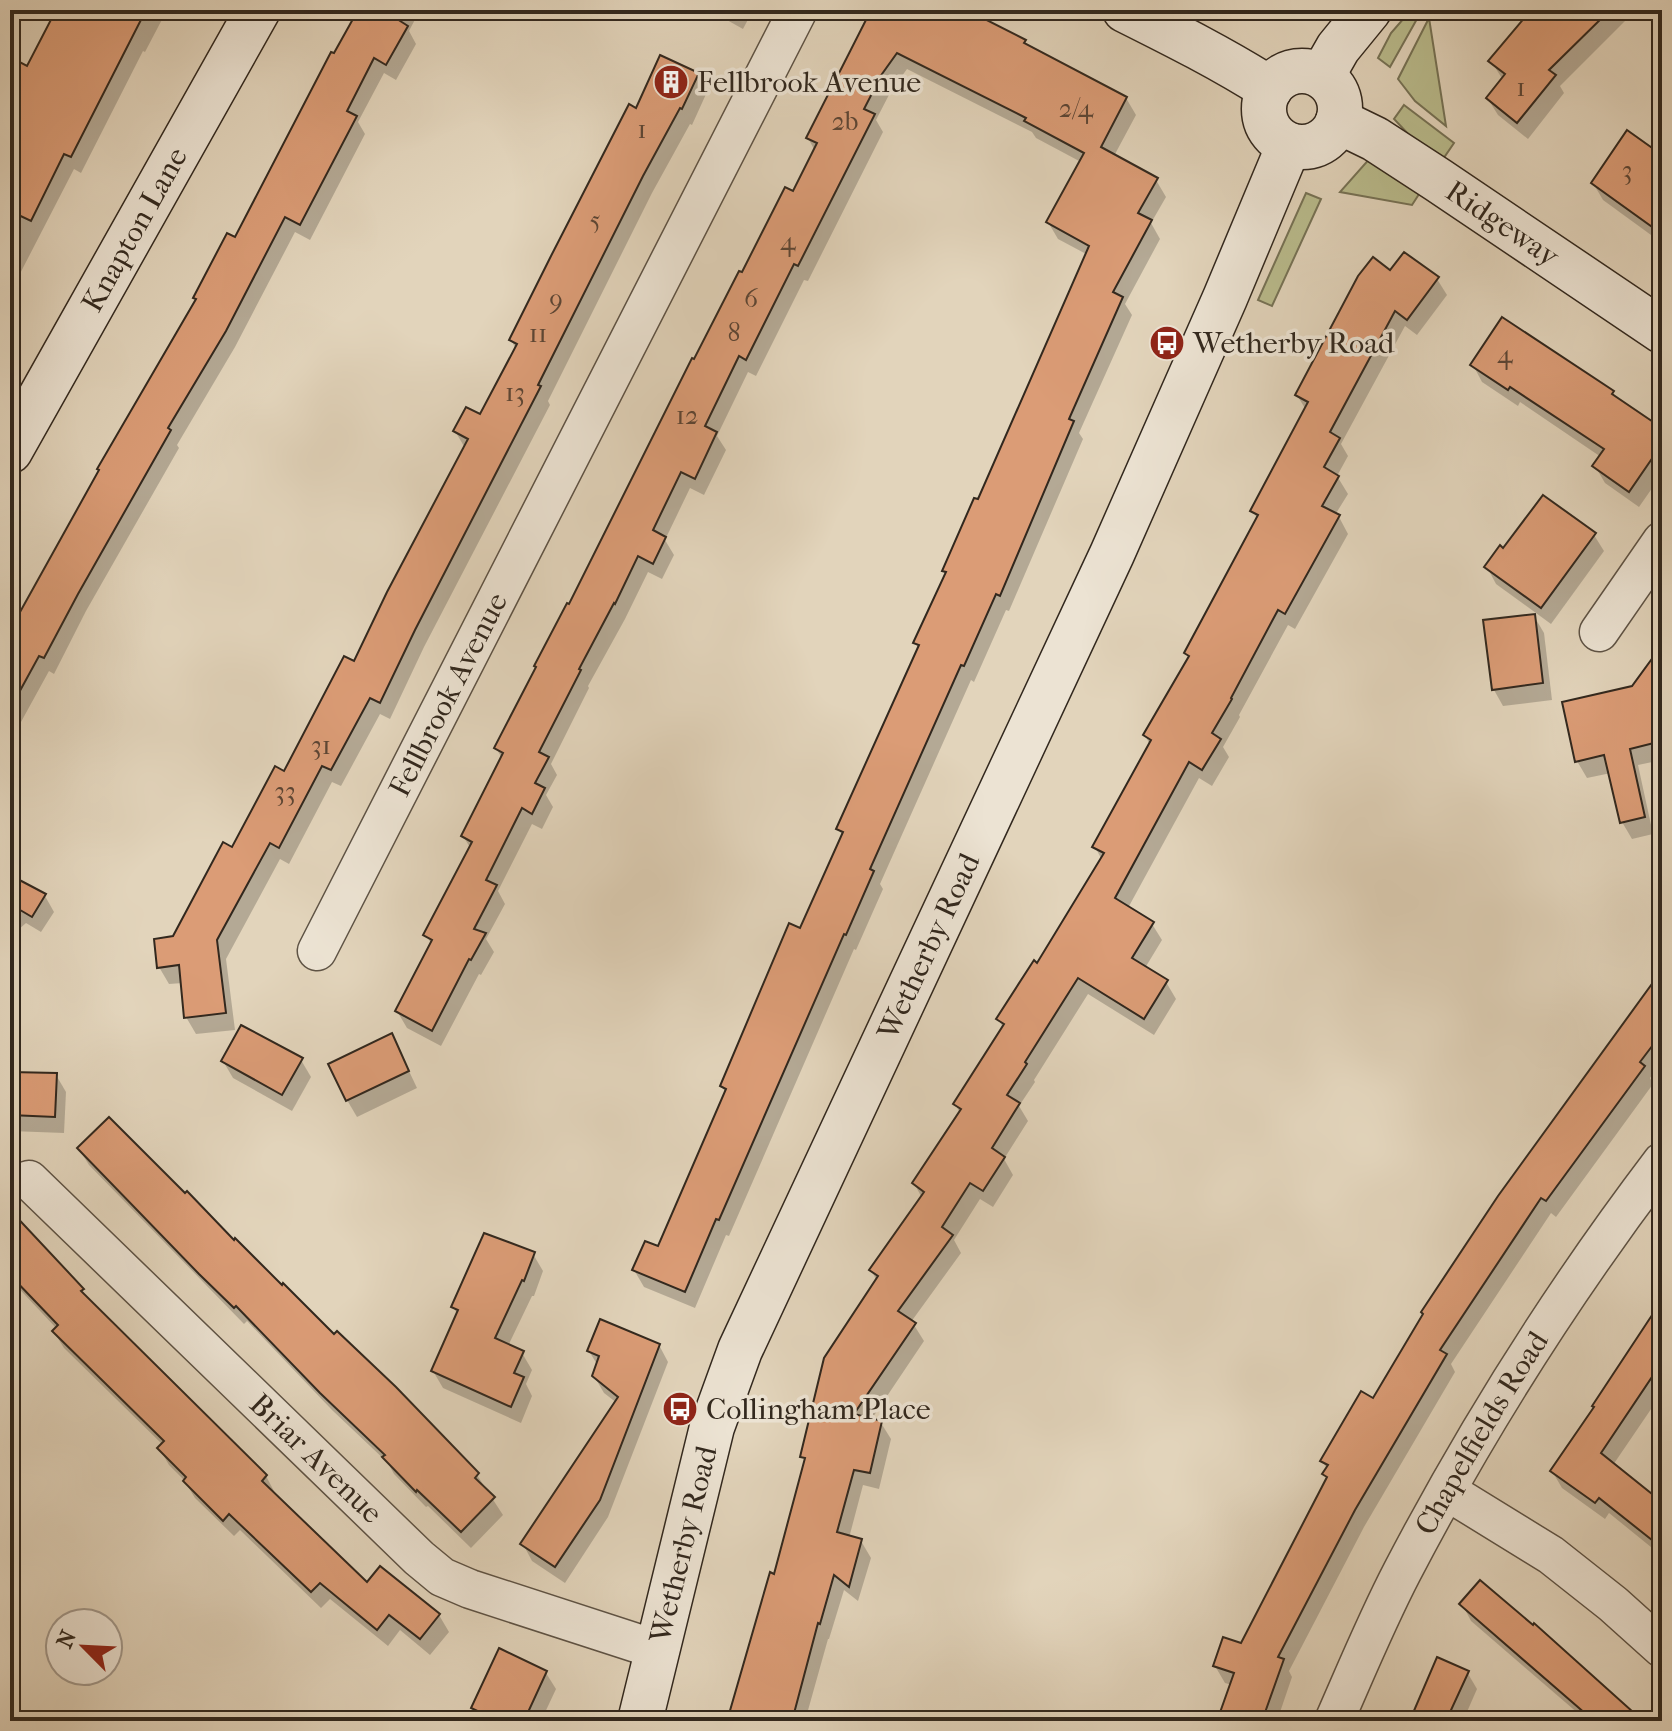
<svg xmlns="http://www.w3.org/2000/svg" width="1672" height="1731" viewBox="0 0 1672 1731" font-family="'IM FELL French Canon',serif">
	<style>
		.green { fill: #b9bb8c; stroke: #767255; stroke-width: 2 }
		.shadow { fill: #0003 }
		.building { fill: #db9c76; stroke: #32281e; stroke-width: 2 }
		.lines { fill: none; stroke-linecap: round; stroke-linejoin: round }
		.street-casing { stroke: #5e5345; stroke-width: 41 }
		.secondary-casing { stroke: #32281e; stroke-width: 47 }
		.street { stroke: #ece3d3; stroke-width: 38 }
		.secondary { stroke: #ece3d3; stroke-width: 44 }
		.labels { text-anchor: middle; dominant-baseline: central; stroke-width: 7; stroke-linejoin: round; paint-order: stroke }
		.number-label { font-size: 26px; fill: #5c4534 }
		.poi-label { font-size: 30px; fill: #32281e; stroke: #ece3d3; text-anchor: start }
		.street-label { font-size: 30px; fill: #32281e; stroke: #ece3d3 }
	</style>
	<rect width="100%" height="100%" fill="#e2d4bb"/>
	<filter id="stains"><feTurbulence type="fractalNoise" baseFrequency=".0025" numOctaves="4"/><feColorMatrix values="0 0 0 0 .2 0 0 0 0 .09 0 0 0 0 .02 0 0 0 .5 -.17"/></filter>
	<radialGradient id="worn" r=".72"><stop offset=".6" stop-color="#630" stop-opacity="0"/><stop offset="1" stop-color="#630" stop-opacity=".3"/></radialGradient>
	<g class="green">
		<polygon points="1411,10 1422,10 1390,67 1378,58 1391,33"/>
		<polygon points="1429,18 1446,126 1415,101 1398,79"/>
		<polygon points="1404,105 1454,143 1443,159 1412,138 1394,119"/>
		<polygon points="1371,157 1421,191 1412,205 1340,192"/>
		<polygon points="1306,193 1321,199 1272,306 1258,300"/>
	</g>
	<g class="shadow">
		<polygon points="58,10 167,10 145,52 143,51 81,173 74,169 10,293 10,78 28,69"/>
		<polygon points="360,10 420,10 409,31 416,44 396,80 384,73 358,122 365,134 310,240 295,232 235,347 177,445 179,448 86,611 54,674 49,671 10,742 10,633 197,301 195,298 235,240"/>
		<polygon points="709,10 753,10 743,29"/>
		<polygon points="873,10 962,10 1025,41 1028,47 1126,98 1136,115 1114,156 1156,180 1166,197 1151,223 1160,239 1125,304 1132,315 1079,433 1083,439 1009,611 1006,610 974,682 971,680 880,884 883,889 856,950 854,949 729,1236 726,1235 695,1308 644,1287 634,1270 659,1249 726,1094 722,1086 801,930 843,836 838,829 919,649 915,643 947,575 944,571 979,502 1088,255 1058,239 1048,222 1081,162 1036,138 1032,132 907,69 891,91 876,120 883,132 808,281 804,280 756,376 748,372 717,436 726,450 704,495 690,488 665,540 674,555 662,579 648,572 625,619 588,686 589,688 551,764 557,775 546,795 553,807 542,829 532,824 498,891 505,904 486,939 494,952 481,975 479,974 441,1046 407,1028 397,1011 432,945 426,935 471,849 463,836 503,760 496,748 695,362 743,275 794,194 815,151 808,138"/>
		<polygon points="1534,10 1636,10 1560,86 1564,93 1528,139 1498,115 1488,99 1503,80 1491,61"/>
		<polygon points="697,75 707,92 692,125 690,124 652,193 548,401 550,405 424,647 390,719 380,714 341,786 332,782 289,864 280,859 226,959 235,1030 196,1034 186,1017 183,983 169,984 159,967 174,938 285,773 355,663 465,448 455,431 481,417 516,349 511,340 637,110"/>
		<polygon points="1662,157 1662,243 1603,200 1593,183"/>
		<polygon points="1391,273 1437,279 1447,295 1417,335 1405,326 1341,444 1348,456 1337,476 1348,494 1335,515 1339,517 1348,534 1295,629 1288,625 1239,715 1240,717 1223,747 1229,757 1212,786 1199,778 1128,908 1152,924 1162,940 1145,968 1166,982 1176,999 1154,1035 1088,994 1034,1080 1035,1082 1019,1106 1028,1121 1004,1159 1013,1175 993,1207 980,1199 954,1240 961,1253 911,1322 914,1325 924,1341 871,1420 881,1423 891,1439 879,1489 863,1485 849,1538 861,1541 871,1558 858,1601 844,1590 829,1639 828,1639 805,1721 730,1721 775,1576 806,1463 803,1457 877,1281 871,1270 922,1198 914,1183 960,1113 955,1104 1004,1029 998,1019 1038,966 1102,860 1095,847 1150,745 1145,735 1189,659 1186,653 1258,520 1253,511 1306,410 1297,395"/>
		<polygon points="1473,365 1613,392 1617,400 1662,431 1662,474 1639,507 1605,483 1595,466 1601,457 1520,402 1518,406 1482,382"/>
		<polygon points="1594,535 1604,551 1551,624 1496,584 1487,567 1504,551"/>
		<polygon points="1534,616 1544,633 1552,700 1503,706 1494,690"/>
		<polygon points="1662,649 1662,760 1638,765 1653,834 1632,839 1622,822 1611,773 1587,778 1577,761"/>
		<polygon points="10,877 45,896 54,912 41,932 26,923 10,937"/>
		<polygon points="1662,971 1662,1062 1650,1078 1653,1084 1556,1217 1551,1213 1451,1364 1455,1372 1364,1527 1289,1671 1292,1677 1277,1721 1219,1721 1232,1685 1225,1683 1215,1666 1242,1646 1328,1480 1325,1474 1328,1470 1322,1461 1373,1401"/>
		<polygon points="400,1052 417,1088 357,1117 347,1100"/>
		<polygon points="301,1060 311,1077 292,1111 233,1078 223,1061"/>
		<polygon points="10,1074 56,1075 66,1092 64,1133 10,1131"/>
		<polygon points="79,1149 234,1242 477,1475 503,1515 471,1548 428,1506 426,1507 394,1474 388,1463 332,1410 247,1321 244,1324 89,1165"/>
		<polygon points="10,1213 82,1290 89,1302 266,1476 275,1493 273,1495 367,1585 439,1615 449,1632 430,1655 400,1630 388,1646 330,1599 321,1608 240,1530 234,1536 195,1498 184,1480 169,1465 159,1448 163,1445 64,1348 54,1332 57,1329 10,1279"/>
		<polygon points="533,1254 543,1271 534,1296 532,1296 508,1346 522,1353 532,1370 526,1384 532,1396 521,1423 443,1388 433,1371 458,1315 453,1307"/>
		<polygon points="1662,1304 1662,1393 1613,1465 1662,1504 1662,1556 1609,1513 1605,1519 1562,1488 1552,1471 1596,1408"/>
		<polygon points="659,1345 668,1362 608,1517 565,1583 532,1561 523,1544 617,1403 604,1393 594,1376 598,1366 589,1351"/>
		<polygon points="1462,1604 1640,1721 1587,1721 1471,1621"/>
		<polygon points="1439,1660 1467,1672 1477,1689 1463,1721 1412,1721"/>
		<polygon points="546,1673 556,1689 541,1721 481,1721 473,1708"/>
		<polygon points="1557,1712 1576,1721 1559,1721 1555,1715"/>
	</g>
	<g class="building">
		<polygon points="56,10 146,10 71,157 64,154 31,221 10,211 10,57 27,66"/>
		<polygon points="358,10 402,10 397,19 408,26 386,65 374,58 347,111 357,116 300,225 285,217 226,331 168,428 171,430 78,594 44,658 39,656 10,709 10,630 99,470 97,469 196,299 193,298 227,233 235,237 331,52 334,53"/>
		<polygon points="871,10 967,10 1026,40 1024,43 1127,97 1101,147 1158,178 1138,213 1152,220 1113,292 1123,297 1069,419 1074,421 1000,596 996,594 964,666 961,665 870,869 874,871 846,935 844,934 719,1220 716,1219 685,1292 632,1270 645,1241 658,1246 726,1089 720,1086 789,923 800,928 843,832 836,829 919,645 913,643 946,572 942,571 974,498 978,499 1089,246 1046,222 1084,153 1024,121 1026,118 897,53 882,74 864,109 875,114 798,266 794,264 746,360 739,356 705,426 717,432 695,479 681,472 653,530 666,537 653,564 638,556 615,604 614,603 579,669 581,670 539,752 549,757 535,783 545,788 532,814 522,808 486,880 497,885 474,929 486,933 471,960 469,959 432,1031 395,1011 432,940 423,935 472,842 461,836 503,753 494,748 536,667 534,666 567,603 569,604 692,358 694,359 739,271 742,272 785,187 793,191 817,143 806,138"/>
		<polygon points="1531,10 1610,10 1549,70 1556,75 1517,123 1486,98 1505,74 1488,61"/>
		<polygon points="660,55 699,73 682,109 680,108 643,176 538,385 541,386 415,630 380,703 370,698 331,770 322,766 279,848 270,843 217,940 226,1013 184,1018 179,965 157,968 154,939 173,936 223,842 232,847 275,766 284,771 344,656 354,661 387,592 468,439 453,431 466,407 480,414 517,344 509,340 551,256 629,104 636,108"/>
		<polygon points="1627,130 1662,155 1662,234 1591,183"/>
		<polygon points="1404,252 1439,277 1407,320 1395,311 1330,432 1340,438 1324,467 1339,476 1322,506 1340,515 1285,614 1278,610 1231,698 1232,699 1212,733 1221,739 1202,770 1189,762 1115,898 1154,922 1132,958 1168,980 1144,1019 1078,978 1025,1062 1027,1064 1007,1095 1020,1103 992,1148 1005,1157 983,1191 970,1183 942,1227 953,1235 898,1311 916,1323 854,1414 882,1421 870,1473 854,1470 837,1532 862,1539 849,1587 834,1575 820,1624 818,1623 792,1721 727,1721 770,1572 774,1574 805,1458 800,1457 824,1358 878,1276 869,1270 924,1192 912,1183 961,1109 953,1104 1004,1024 996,1019 1034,960 1037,963 1104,853 1092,847 1151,740 1143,735 1189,656 1184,653 1258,515 1250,511 1308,402 1295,395 1358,276 1373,257 1390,270"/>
		<polygon points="1502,317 1614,391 1612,394 1662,428 1662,444 1629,492 1592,466 1604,449 1510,387 1508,390 1470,365"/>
		<polygon points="1543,495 1596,533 1541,608 1484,567 1500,545 1503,548"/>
		<polygon points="1535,614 1543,683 1492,690 1483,620"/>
		<polygon points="1662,645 1662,741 1630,749 1645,817 1620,823 1604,755 1575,762 1562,702 1632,686"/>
		<polygon points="10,875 46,894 32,917 10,904"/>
		<polygon points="1662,970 1662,1033 1640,1062 1645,1066 1546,1201 1541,1198 1440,1350 1447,1354 1355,1510 1278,1657 1284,1659 1262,1721 1217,1721 1234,1673 1213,1666 1223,1637 1241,1643 1327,1477 1322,1474 1328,1465 1320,1461 1361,1391 1373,1398 1423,1314 1421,1312 1498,1196"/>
		<polygon points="241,1025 303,1058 282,1095 221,1061"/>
		<polygon points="392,1033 409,1071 346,1101 328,1064"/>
		<polygon points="10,1072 57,1073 55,1117 10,1115"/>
		<polygon points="109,1117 185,1193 187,1191 234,1240 235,1238 282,1285 283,1283 334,1334 337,1331 396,1387 479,1473 475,1478 495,1497 461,1532 417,1490 416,1492 382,1457 385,1455 320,1393 236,1306 234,1308 199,1274 77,1148"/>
		<polygon points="10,1210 84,1289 81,1291 267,1475 262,1481 367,1582 380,1566 440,1614 420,1639 389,1615 377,1630 320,1583 311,1592 229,1514 223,1521 183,1481 186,1477 157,1448 164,1441 52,1331 58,1325 10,1275"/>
		<polygon points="484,1233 535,1252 524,1281 522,1280 495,1338 524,1351 514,1373 524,1377 511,1407 431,1371 458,1310 451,1307"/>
		<polygon points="1662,1300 1662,1384 1652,1377 1601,1453 1662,1502 1662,1548 1599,1498 1595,1503 1550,1471 1594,1407 1592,1406"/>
		<polygon points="600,1319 660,1344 600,1500 555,1567 520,1544 618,1397 592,1376 599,1356 587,1351"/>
		<polygon points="1480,1580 1533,1625 1534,1623 1643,1721 1594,1721 1459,1604"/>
		<polygon points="499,1648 547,1671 524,1721 499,1721 471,1708"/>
		<polygon points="1437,1657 1469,1671 1446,1721 1431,1721 1413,1713"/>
	</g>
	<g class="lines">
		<defs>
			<g id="street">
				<polyline points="1599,632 1662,541"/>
				<path id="s1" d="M 317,951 L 798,10"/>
				<path id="s2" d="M 29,1180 L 419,1558 L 442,1577 L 470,1589 L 658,1650"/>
				<polyline points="1447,1491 1551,1555 1613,1604 1662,1648"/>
				<path id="s3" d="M 1334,1721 C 1356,1671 1377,1620 1402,1572 C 1477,1428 1564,1291 1662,1162"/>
			</g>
			<g id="secondary">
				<path d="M 1125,10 C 1175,35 1223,59 1270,89"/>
				<circle cx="1302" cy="109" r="38"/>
				<polyline points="1322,76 1338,48 1369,10"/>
				<path id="s4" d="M 1338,121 L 1375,139 L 1438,180 L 1662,331"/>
				<path id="s5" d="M 10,451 L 258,10"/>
				<path id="s6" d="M 640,1721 L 712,1427 L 740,1350 L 1112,554 L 1225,298 L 1289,145"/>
			</g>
		</defs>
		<use href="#street" class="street-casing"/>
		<use href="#secondary" class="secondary-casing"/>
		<use href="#street" class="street"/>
		<use href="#secondary" class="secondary"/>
	</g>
	<defs>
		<symbol id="building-disc" viewBox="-11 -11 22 22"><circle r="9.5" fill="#8f2418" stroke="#ece3d3"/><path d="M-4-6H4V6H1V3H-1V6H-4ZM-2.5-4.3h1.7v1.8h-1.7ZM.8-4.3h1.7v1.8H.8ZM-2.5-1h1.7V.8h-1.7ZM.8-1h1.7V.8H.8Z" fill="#fff"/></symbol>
		<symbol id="bus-disc" viewBox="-11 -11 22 22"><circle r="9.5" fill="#8f2418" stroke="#ece3d3"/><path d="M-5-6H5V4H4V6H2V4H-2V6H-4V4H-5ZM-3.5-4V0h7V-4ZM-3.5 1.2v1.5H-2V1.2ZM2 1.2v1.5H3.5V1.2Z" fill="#fff"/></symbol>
	</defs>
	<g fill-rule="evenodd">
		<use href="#building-disc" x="651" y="62" width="40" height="40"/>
		<use href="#bus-disc" x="1147" y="323" width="40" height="40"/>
		<use href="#bus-disc" x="660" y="1389" width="40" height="40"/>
	</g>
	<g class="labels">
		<g class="number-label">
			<text x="1521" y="87">1</text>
			<text x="1076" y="108">2/4</text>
			<text x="845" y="121">2b</text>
			<text x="642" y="129">1</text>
			<text x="1627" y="170">3</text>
			<text x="595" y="220">5</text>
			<text x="788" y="241">4</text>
			<text x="751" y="298">6</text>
			<text x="556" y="299">9</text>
			<text x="734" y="332">8</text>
			<text x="538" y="333">11</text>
			<text x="1505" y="354">4</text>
			<text x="515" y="392">13</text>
			<text x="687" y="415">12</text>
			<text x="321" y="745">31</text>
			<text x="285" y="791">33</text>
		</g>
		<g class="poi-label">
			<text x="697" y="82">Fellbrook Avenue</text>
			<text x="1193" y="343">Wetherby Road</text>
			<text x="706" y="1409">Collingham Place</text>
		</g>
		<g class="street-label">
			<text stroke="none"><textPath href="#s4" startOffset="194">Ridgeway</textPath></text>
			<text stroke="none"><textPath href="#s5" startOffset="254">Knapton Lane</textPath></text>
			<text stroke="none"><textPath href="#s1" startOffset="288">Fellbrook Avenue</textPath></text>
			<text stroke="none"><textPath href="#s6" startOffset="830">Wetherby Road</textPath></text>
			<text stroke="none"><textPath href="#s3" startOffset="324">Chapelfields Road</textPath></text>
			<text stroke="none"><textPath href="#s2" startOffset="400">Briar Avenue</textPath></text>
			<text stroke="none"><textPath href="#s6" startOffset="182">Wetherby Road</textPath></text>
		</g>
	</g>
	<rect width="1672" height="1731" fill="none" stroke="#e2d4bb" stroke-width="40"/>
	<rect x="12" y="12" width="1648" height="1707" fill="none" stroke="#32281e" stroke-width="4"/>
	<rect x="20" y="20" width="1632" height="1691" fill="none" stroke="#32281e" stroke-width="2"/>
	<g transform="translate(84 1647) rotate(294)"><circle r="38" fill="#ece3d3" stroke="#a2988b" stroke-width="2"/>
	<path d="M0-6L14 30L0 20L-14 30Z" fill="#8f2418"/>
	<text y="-12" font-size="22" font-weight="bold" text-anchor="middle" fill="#32281e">N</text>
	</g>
	<rect width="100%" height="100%" filter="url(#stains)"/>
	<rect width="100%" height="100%" fill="url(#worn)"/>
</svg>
